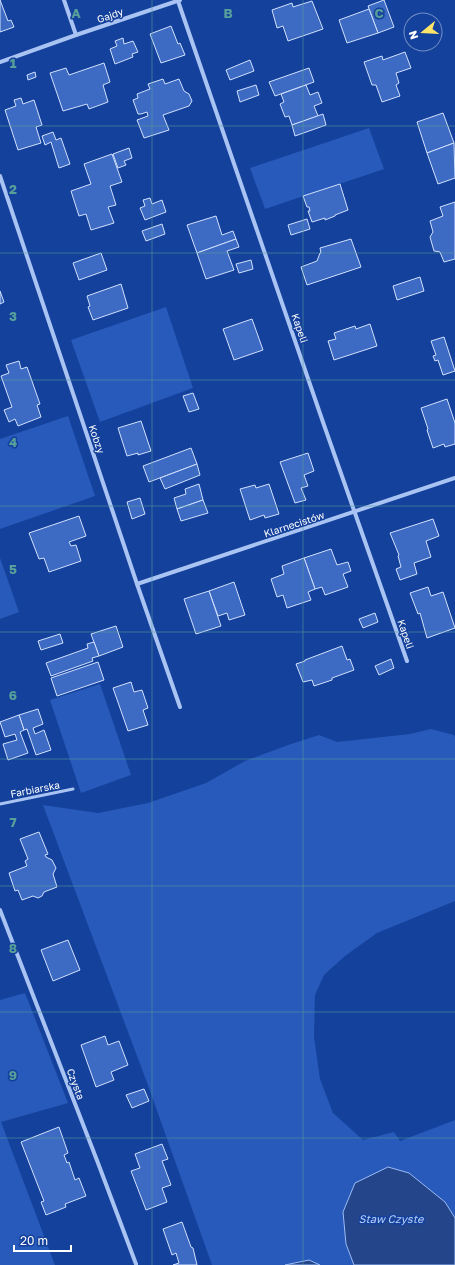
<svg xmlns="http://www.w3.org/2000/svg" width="455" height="1265" viewBox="0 0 455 1265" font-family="'Golos Text',sans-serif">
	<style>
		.green { fill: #275aba }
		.water { fill: #24458a; stroke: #9bbcf6 }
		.building { fill: #3d6ac3; stroke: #d1e1fd }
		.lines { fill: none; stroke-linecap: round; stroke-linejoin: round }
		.service { stroke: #a9c3f3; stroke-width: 3 }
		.minor { stroke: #a9c3f3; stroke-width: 4 }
		.grid { fill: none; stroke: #579f9a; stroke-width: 1; stroke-opacity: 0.55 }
		.labels { text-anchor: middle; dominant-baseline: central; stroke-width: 3; stroke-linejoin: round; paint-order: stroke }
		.street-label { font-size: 10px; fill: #fff; stroke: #14419c }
		.water-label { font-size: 11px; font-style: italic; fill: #b6cefa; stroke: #14419c }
		.grid-label { font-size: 13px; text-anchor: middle; font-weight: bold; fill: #579f9a; stroke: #14419c; stroke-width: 3; stroke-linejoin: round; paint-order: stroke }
	</style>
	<rect width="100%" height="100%" fill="#14419c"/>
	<g class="green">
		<polygon points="369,128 384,169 265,209 250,168"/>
		<polygon points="166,307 193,388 100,422 71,340"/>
		<polygon points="68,416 95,496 0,529 0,439"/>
		<polygon points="0,558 19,612 0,619"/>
		<polygon points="100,684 131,775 81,793 50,700"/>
		<polygon points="431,729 454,735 455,737 455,901 377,933 345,956 324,975 315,995 314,1037 320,1079 333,1113 363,1140 394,1132 400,1141 455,1120 455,1218 445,1202 409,1173 388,1167 346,1244 354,1265 320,1265 309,1260 285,1265 212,1265 149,1088 43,805 98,813 148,803 206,783 245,761 288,745 319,735 337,742 410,734"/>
		<polygon points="25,993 68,1103 1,1122 55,1265 0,1265 0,1000"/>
	</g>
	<g class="water">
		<polygon points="388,1167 409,1173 445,1202 455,1218 455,1265 354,1265 346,1244 343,1212 355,1183"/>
		<polygon points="309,1260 320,1265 285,1265"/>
	</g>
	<g class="building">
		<polygon points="0,0 8,21 11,20 14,27 0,32"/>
		<polygon points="384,0 394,27 378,33 368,6"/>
		<polygon points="312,1 323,29 288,41 283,26 277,28 272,10 292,3 293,7"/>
		<polygon points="369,9 378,33 347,43 339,20"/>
		<polygon points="171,26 178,44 180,43 185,55 161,63 150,34"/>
		<polygon points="123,38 124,44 133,41 138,52 132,54 133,57 115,64 110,49 117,46 115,41"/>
		<polygon points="405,52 411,68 396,73 399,83 396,85 400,96 382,102 376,85 372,85 364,62 382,56 383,60"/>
		<polygon points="250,60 254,71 230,80 226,70"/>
		<polygon points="104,63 110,82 103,85 108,102 89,109 87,104 63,111 50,73 66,68 69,75"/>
		<polygon points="309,68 314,82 275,96 269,82"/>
		<polygon points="35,72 36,77 28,80 27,75"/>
		<polygon points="163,79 165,84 179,79 184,91 189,94 192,101 189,106 163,115 169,130 144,138 137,120 148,116 147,112 141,114 138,114 133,100 138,98 137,94 150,89 148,84"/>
		<polygon points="256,85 259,95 240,102 237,91"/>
		<polygon points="306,85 310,95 318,92 322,103 314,106 318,116 292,125 289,116 285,117 280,104 284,102 281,94"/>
		<polygon points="21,98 23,104 34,100 42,125 36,127 41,143 18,150 5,110 16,106 14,100"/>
		<polygon points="443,113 454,143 427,153 417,122"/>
		<polygon points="323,114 326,125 295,136 292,125"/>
		<polygon points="53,132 56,140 61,138 70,164 59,168 51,142 45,145 42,136"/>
		<polygon points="454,143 455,178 438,184 427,153"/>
		<polygon points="129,148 132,158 124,161 126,165 118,168 113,154"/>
		<polygon points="112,154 122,182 110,186 116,205 108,207 114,223 91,230 86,214 79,216 71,191 91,184 84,164"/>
		<polygon points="340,184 348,210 335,215 335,216 325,220 325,218 312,222 308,211 310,211 309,207 307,207 303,196"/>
		<polygon points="150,198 152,204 162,200 166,212 145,220 140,208 145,206 143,200"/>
		<polygon points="455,202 455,259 444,262 440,252 434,251 430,237 433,232 430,221 443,216 440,207"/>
		<polygon points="216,216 222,235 233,231 236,239 197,253 187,225"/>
		<polygon points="307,219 310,229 291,235 288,225"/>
		<polygon points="162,224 165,234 146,241 142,231"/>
		<polygon points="236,239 239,247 227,251 234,270 206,279 197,253"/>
		<polygon points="351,239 361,267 307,285 301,267 317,261 320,253 321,253 320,248"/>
		<polygon points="101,253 107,270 79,280 73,263"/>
		<polygon points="251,260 253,269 239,273 236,264"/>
		<polygon points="420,277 424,291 397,300 393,286"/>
		<polygon points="121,284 128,308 93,320 88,307 90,306 87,296"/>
		<polygon points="0,291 4,302 0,304"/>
		<polygon points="252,319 263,350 234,360 223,329"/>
		<polygon points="370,324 377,346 334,360 328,341 336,339 334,333 355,326 356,329"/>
		<polygon points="444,337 455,371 443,375 438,360 435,361 433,356 436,355 431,341"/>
		<polygon points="19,361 21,369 27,367 40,404 37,405 41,417 18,426 15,419 9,422 4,410 12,407 1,376 9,373 6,365"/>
		<polygon points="193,393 199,409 189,412 183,396"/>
		<polygon points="447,399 455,423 455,444 445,447 444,444 433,448 427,430 428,429 421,408"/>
		<polygon points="141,421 151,451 138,455 138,453 127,456 118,428"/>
		<polygon points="191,448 197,464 149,482 143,466"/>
		<polygon points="308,453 314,471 304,475 308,486 301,488 306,500 295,503 280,462"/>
		<polygon points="197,464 200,475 165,489 160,478"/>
		<polygon points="199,484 203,500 177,509 174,498 186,494 185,489"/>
		<polygon points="269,484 279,514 265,518 264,515 250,520 240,489 255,485 256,488"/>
		<polygon points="140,498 145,514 132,519 127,502"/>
		<polygon points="203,500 208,513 181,521 177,509"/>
		<polygon points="79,516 86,536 69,542 71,546 76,545 81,561 49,572 44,558 39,559 29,533"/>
		<polygon points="433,519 439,536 426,541 431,557 414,563 417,574 400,580 396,569 401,567 398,556 399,555 390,533"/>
		<polygon points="331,549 337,565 348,562 351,571 343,574 348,587 325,595 322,587 315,589 304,558"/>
		<polygon points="304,558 315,589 308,592 311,600 287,608 283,595 277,597 271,579 284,574 282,566"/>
		<polygon points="234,582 245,615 229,620 227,613 218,616 209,591"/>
		<polygon points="428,587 431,596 443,592 455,628 427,638 420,613 418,614 410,593"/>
		<polygon points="209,591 221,626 196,634 184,599"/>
		<polygon points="375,613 378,622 363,628 359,619"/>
		<polygon points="116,626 123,647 99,656 91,634"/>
		<polygon points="60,634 63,643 41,650 38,641"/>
		<polygon points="94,642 99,656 92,658 93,661 51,676 46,663 88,648 87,644"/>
		<polygon points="342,646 347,660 350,659 354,670 332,678 332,680 314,686 312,680 303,682 296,664 305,661 305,660"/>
		<polygon points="391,659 394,668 379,675 375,666"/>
		<polygon points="98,662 104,680 57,696 51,678"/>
		<polygon points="131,682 134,692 142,690 148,708 143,710 148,725 128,731 113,688"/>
		<polygon points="38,709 43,724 33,728 35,734 44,730 51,750 36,755 27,729 24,730 19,715"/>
		<polygon points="19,715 24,730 20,732 28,753 8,760 3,744 17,740 15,734 5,737 0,722"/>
		<polygon points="39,832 48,854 45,855 46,857 52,860 56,868 53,874 57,887 44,892 42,896 38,898 33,896 22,900 18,890 15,891 9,873 27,866 25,861 28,859 20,839"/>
		<polygon points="68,940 80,970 53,981 41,950"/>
		<polygon points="105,1036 108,1045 119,1041 128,1065 111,1072 114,1080 96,1087 81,1045"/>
		<polygon points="144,1089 149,1101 132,1108 126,1095"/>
		<polygon points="59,1127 68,1153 64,1155 67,1163 69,1162 75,1180 79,1178 86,1196 65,1204 66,1207 46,1215 41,1202 44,1201 21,1142"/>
		<polygon points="162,1144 168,1159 162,1161 171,1185 162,1188 167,1202 146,1210 131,1171 140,1168 135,1154"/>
		<polygon points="182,1222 191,1247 193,1248 197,1265 173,1265 179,1263 176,1253 172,1255 163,1229"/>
	</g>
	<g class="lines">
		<polyline class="service" points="0,804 73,789"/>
		<g class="minor">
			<polyline points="64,0 76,35"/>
			<polyline points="178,1 324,425 407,661"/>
			<polyline points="0,62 76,35 180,0"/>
			<polyline points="0,176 137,584 180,707"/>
			<polyline points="137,584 455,478"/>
			<polyline points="0,910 98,1163 136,1264"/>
		</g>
	</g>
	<path class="grid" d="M 152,0 L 152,1265M 303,0 L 303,1265M 0,126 L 455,126M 0,253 L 455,253M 0,380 L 455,380M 0,506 L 455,506M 0,632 L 455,632M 0,759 L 455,759M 0,886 L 455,886M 0,1012 L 455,1012M 0,1138 L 455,1138"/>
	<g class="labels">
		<g class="street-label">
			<text transform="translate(110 15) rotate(-19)">Gajdy</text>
			<text transform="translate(300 328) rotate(71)">Kapeli</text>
			<text transform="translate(97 439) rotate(71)">Kobzy</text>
			<text transform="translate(294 524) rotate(-18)">Klarnecistów</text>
			<text transform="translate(406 634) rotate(71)">Kapeli</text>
			<text transform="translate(35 789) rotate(-11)">Farbiarska</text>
			<text transform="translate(76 1084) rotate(69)">Czysta</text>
		</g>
		<g class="water-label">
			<text x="391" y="1218">Staw Czyste</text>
		</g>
	</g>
	<g class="grid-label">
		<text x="76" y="18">A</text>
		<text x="228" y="18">B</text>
		<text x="379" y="18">C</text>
		<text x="13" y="68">1</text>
		<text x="13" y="194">2</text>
		<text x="13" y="321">3</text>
		<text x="13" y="447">4</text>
		<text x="13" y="574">5</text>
		<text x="13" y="700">6</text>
		<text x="13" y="827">7</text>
		<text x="13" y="953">8</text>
		<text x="13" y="1080">9</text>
	</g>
	<g transform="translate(423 32) rotate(252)"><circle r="19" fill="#14419c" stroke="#728dc4"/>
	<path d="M0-3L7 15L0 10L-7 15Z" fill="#ffe46b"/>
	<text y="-6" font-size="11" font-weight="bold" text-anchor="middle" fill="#ffffff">N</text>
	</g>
	<path d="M14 1245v6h57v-6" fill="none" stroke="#ffffff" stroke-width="2"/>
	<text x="20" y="1245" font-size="12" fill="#ffffff" stroke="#14419c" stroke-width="3" paint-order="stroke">20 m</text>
</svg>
